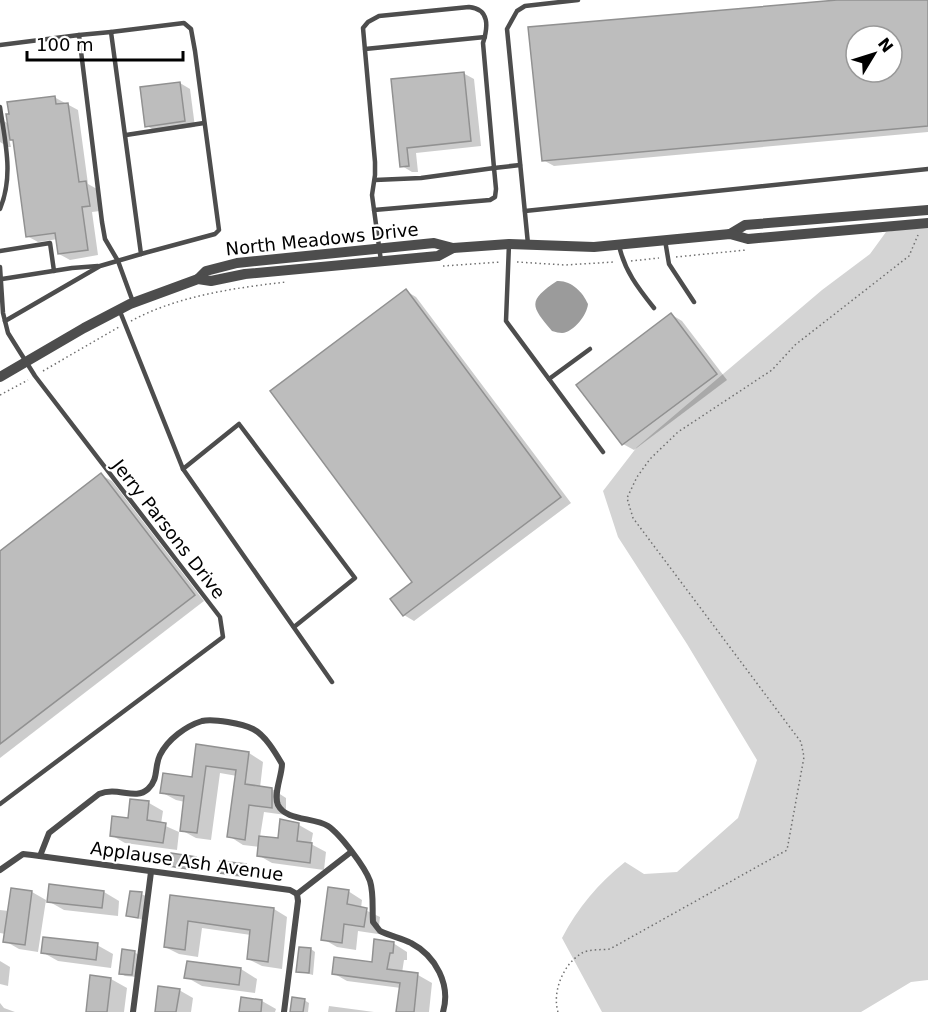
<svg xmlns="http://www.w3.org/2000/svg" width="928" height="1012" viewBox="0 0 928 1012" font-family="'DejaVu Sans',sans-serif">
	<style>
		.green { fill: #d4d4d4 }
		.water { fill: #9b9b9b }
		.shadow { fill: #0003; fill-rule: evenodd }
		.building { fill: #bdbdbd; stroke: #919191; stroke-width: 1.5; fill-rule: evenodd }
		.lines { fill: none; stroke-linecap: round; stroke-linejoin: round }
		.path { stroke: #6f6f6f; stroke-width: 1.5; stroke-dasharray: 1.5 3; stroke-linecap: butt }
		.service { stroke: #4d4d4d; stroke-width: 4.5 }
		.minor { stroke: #4d4d4d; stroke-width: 6 }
		.tertiary { stroke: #4d4d4d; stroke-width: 10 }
		.labels { text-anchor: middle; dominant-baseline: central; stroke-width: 4.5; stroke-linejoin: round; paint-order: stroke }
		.street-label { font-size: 18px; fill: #000; stroke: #fff }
	</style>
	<rect width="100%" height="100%" fill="#fff"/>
	<path class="green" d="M 928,225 L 928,980 L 911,982 L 861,1012 L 602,1012 L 562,938 C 578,907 598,884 625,862 L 644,874 L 677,872 L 738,818 L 757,760 L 687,644 L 618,537 L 603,491 L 637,447 L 822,290 L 870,254 L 886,232 Z"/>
	<path class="water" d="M 557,281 C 571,280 583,292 588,304 C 587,315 574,332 562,333 C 559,333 556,332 552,331 C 531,306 527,301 557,281 Z"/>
	<g class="shadow">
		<path d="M 854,0 L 928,0 L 928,132 L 554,166 L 543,160 ZM 856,36 L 892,36 L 892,72 L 856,72 Z"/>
		<polygon points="463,73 474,79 481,146 416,153 418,172 412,172 402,166 393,80"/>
		<polygon points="180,83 190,89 195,127 157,132 147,126"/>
		<polygon points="54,97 78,110 88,184 97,189 100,211 92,212 98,255 70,260 59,254 58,239 38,242 27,236 15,141 9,138 11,147 8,147 0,142 0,119 9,124"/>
		<polygon points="406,291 416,297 571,503 414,621 404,615 414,583"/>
		<polygon points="672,315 682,321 727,380 634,450 623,444 578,385"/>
		<polygon points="101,475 112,481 204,601 0,758 0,553"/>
		<polygon points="198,746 249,753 263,762 260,788 272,789 286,798 286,815 264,812 260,837 279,840 299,825 313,833 311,844 326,852 324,870 272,863 258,855 260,847 243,845 229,836 237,776 220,773 211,840 196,838 181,830 185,802 176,800 161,792 193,779"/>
		<polygon points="149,803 163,811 161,824 179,832 177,850 125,843 111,835"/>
		<polygon points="172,855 196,858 201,861 199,871 175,868 170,865"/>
		<polygon points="246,865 250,868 249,878 225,875 220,872"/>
		<polygon points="348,891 362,900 361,908 380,917 378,934 358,931 356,950 337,947 323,939"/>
		<polygon points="32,892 46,900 38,952 19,949 5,941 6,934 0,933 0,910 9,911"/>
		<polygon points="104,892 119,901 118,916 64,910 48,901"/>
		<polygon points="141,894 146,896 143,920 128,915"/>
		<polygon points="171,896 274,909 287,917 282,969 262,966 248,959 251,935 202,928 198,957 179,954 165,947"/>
		<polygon points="393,943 407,952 407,960 404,960 402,973 418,975 432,983 429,1012 398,1012 401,988 347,981 333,973 374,964"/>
		<polygon points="97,945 113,954 111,968 58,961 42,952"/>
		<polygon points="311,949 315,952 313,975 298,971"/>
		<polygon points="134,952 139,955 136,977 125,976 120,973"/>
		<polygon points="0,961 10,967 8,986 0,984"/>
		<polygon points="241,969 257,979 255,993 202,986 186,977"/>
		<polygon points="92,977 111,979 127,988 124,1012 88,1012"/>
		<polygon points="179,990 193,998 191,1012 156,1012"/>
		<polygon points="304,1000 309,1003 308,1012 292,1012"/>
		<polygon points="262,1001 276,1009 275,1012 240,1012"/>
		<polygon points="0,1003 4,1008 15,1012 0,1012"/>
		<polygon points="329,1006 374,1012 328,1012"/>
	</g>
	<g class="building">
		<path d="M 837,0 L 928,0 L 928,126 L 542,161 L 528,27 ZM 856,36 L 892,36 L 892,72 L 856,72 Z"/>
		<polygon points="464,72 471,141 407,148 409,166 400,167 391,79"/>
		<polygon points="180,82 185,121 145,127 140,87"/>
		<polygon points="55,96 56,104 68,103 79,182 86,181 90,206 82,207 88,250 58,254 55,233 26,237 13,140 10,140 6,114 9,114 7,102"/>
		<polygon points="406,289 561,497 403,616 390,599 412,582 270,391"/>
		<polygon points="671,313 717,374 622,445 576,385"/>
		<polygon points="101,473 195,595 0,744 0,551"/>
		<polygon points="196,744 249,752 245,784 272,788 272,808 249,805 245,840 227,837 236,770 206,766 197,833 180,831 184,796 160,793 163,773 192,777"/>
		<polygon points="130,799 149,801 147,820 166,823 163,843 110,836 112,816 128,818"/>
		<polygon points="280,819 299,823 297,841 312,843 310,863 257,856 259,836 278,838"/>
		<polygon points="171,853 196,857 195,870 169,866"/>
		<polygon points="220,861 246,864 245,876 219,873"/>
		<polygon points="49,884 104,891 102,908 47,902"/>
		<polygon points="328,887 349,890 347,904 367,908 364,927 344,924 342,943 321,940"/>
		<polygon points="11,888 32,891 25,945 3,942"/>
		<polygon points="130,891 142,892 138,918 126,916"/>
		<polygon points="170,895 274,908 268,962 247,959 250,930 188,921 185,950 164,947"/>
		<polygon points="43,937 98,943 96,960 41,953"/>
		<polygon points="374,939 394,942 393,953 390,953 387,969 418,973 414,1012 396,1012 400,983 332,974 334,957 372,962"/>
		<polygon points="299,947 311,948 309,973 296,972"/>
		<polygon points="122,949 135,951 132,975 119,974"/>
		<polygon points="187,961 241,968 239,985 184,978"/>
		<polygon points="90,975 111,978 107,1012 86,1012"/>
		<polygon points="158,986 180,989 176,1012 155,1012"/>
		<polygon points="241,997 262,1000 261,1012 239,1012"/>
		<polygon points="292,997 305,999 303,1012 290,1012"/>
	</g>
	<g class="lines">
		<g class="path">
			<polyline points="676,257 746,250"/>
			<polyline points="631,261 659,258"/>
			<polyline points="517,262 565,265 614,262"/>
			<polyline points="443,266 501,262"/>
			<path d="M 131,321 C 177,296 234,288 286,282"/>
			<polyline points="43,371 119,327"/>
			<polyline points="0,395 28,380"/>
			<path d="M 558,1012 C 552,992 563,964 582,953 C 589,949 602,950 610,949 L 787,850 L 804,757 L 801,742 L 633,518 L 627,498 L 637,477 L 650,459 L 678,432 L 772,370 L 795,345 L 909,256 L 918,235"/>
		</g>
		<g class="service">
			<polyline points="111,32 184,23 191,29 195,51 219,230 215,234 141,254"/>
			<polyline points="0,45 79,35 102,222 105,239 118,261 133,302"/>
			<polyline points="365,49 485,37"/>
			<path d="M 0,107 C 5,142 14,175 0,209"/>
			<polyline points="126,135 204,123"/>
			<polyline points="374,210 490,200 495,197 496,189 494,168 421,178 375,180"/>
			<polyline points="525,211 928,169"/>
			<polyline points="665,240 669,264 694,302"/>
			<polyline points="509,244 506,321 603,452"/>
			<polyline points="528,244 507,29 517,11 525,6 578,0"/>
			<path d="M 619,245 C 624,270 638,288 654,308"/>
			<polyline points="0,251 50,243 54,271"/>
			<path d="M 381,261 L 372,195 L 375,175 L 375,162 L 363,28 L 368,22 L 379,16 L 469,7 C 490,9 488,27 483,43 L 494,168 L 520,165"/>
			<polyline points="0,267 3,313 8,333 35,376 220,617 223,637 0,804"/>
			<polyline points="2,279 72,268 98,266"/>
			<polyline points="119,309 183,469 332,682"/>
			<polyline points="5,321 100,266 141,254 111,32 79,35"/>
			<polyline points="549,379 590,349"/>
			<polyline points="183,469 239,424 355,578 294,627"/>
		</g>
		<g class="minor">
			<path d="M 40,856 L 49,833 L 99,794 C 118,786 135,801 148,789 C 159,779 154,767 160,755 C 168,739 186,726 202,721 C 213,718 243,724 253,729 C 265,735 275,752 282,764 C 282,776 273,794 278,805 C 286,821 314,817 328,826 C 340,834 365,867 370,881 C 374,894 372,909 373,922 L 380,931 C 390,936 402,938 411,943 C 436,956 451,985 443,1012"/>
			<polyline points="0,870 23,854 32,855 290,890 297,894"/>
			<polyline points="297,894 351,852"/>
			<polyline points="133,1012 151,872"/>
			<polyline points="284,1012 298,901 297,894"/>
		</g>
		<g class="tertiary">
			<polyline points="730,234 745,225 928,210"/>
			<polyline points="198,279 206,271 237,263 434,243 453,248 509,244 594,247 730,234 748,239 928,223"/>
			<polyline points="0,377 84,328 130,304 198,279 211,281 245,274 438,256 453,248"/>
		</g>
	</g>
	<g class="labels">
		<g class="street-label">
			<text transform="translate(322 239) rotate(-6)">North Meadows Drive</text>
			<text transform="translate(169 529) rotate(52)">Jerry Parsons Drive</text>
			<text transform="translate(187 861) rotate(8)">Applause Ash Avenue</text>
		</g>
	</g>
	<g transform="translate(874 54) rotate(52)"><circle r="28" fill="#ffffff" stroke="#999999" stroke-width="1.5"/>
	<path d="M0-4.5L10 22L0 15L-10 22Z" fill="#000000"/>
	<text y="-9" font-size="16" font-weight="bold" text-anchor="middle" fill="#000000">N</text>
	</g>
	<path d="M27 51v9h156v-9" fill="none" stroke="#000000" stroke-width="3"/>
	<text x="36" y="51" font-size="18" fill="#000000" stroke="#ffffff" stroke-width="4.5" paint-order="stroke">100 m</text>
</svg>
